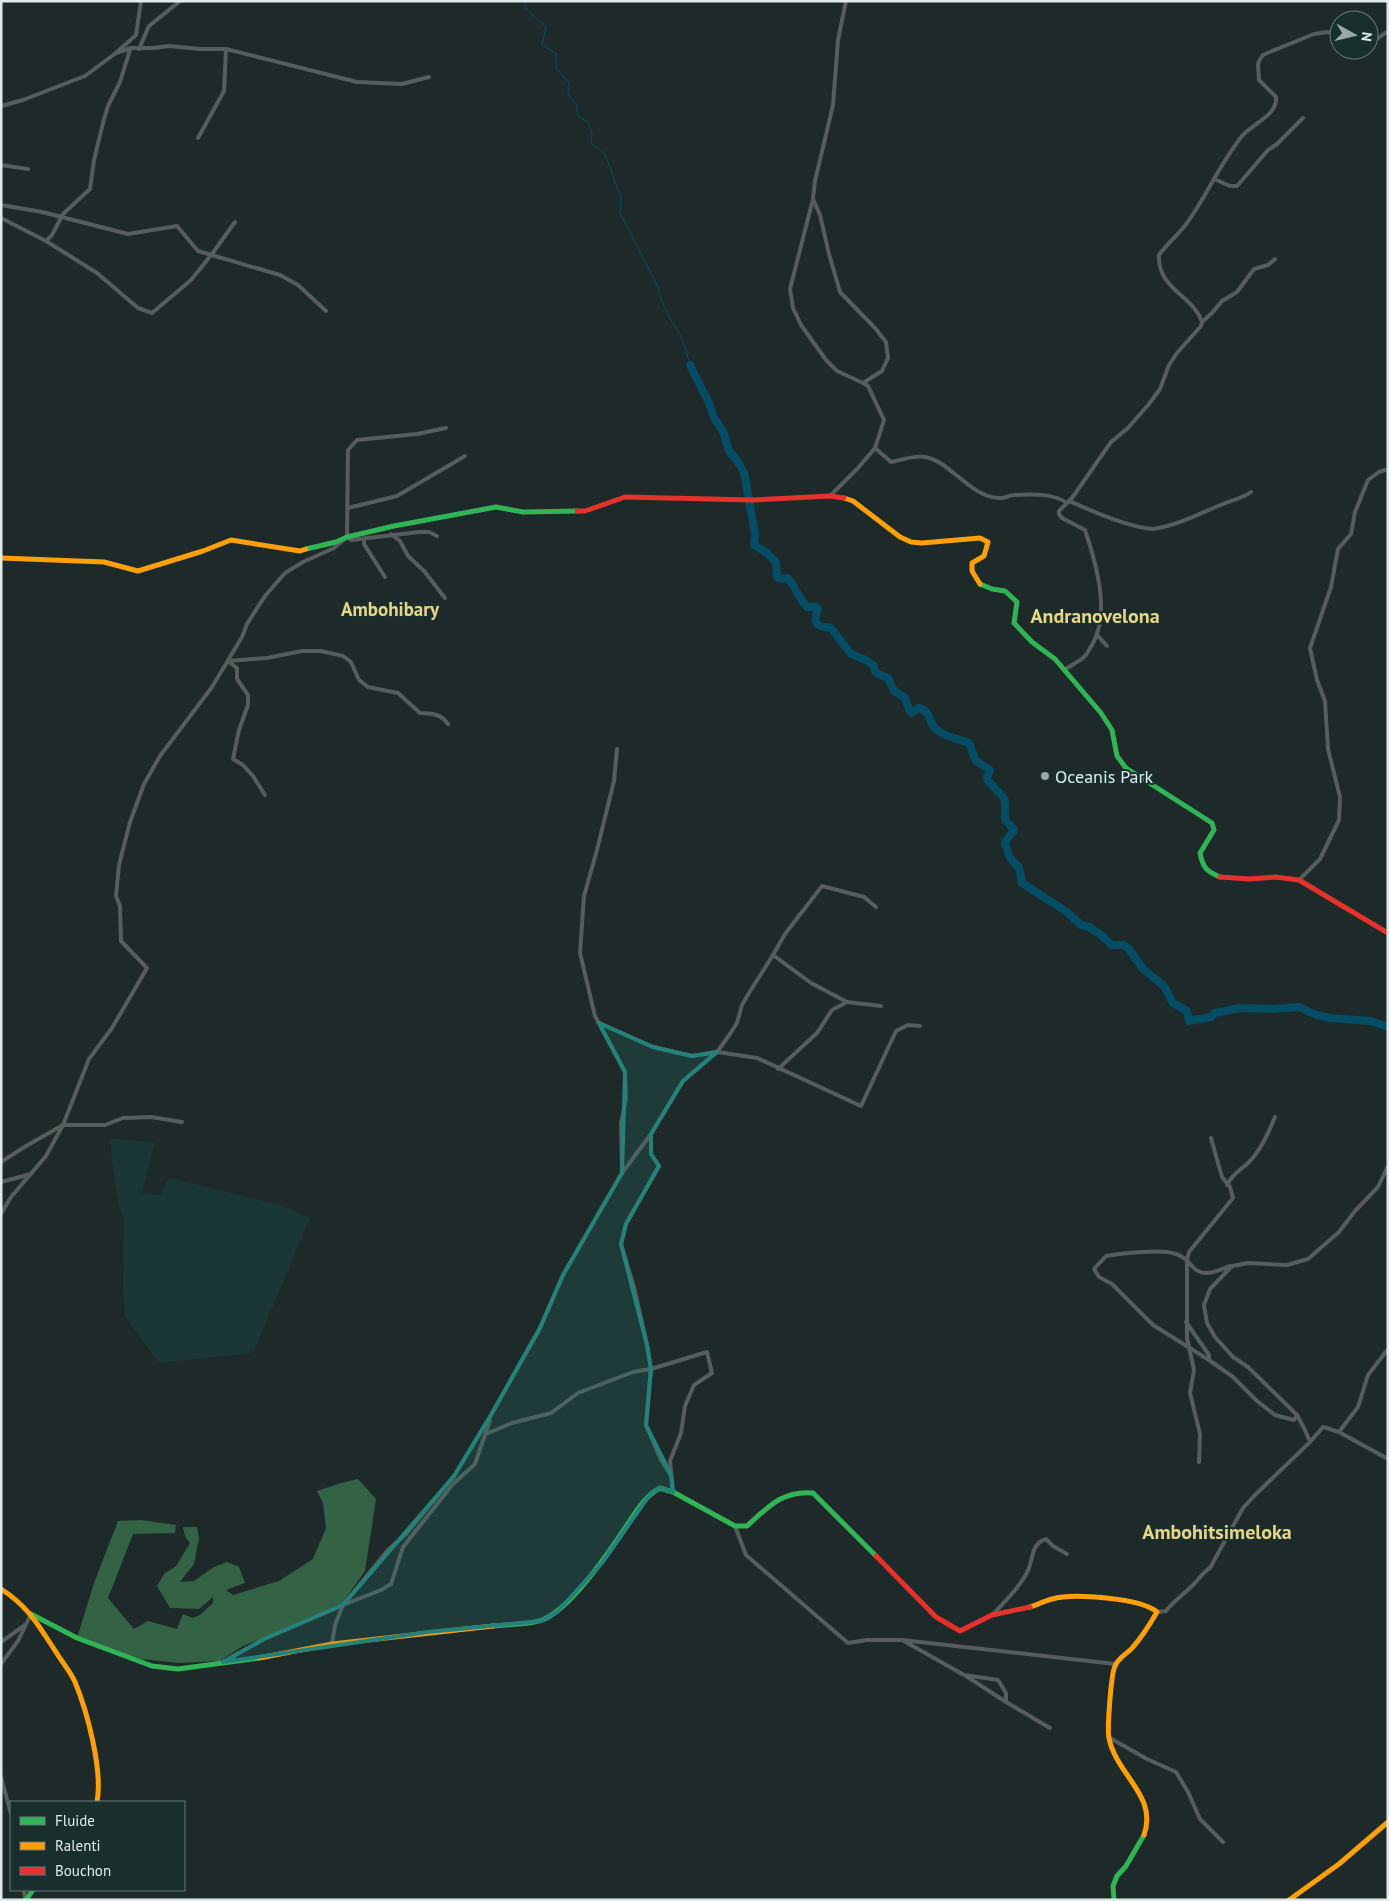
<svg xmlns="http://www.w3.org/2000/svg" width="1389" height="1901" viewBox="0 0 1389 1901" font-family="'PT Sans',sans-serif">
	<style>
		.built { fill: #1a3736 }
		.forest { fill: #336245 }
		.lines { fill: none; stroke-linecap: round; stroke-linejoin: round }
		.stream { stroke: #054c65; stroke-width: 1 }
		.river { stroke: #054c65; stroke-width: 8 }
		.street { stroke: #575c5c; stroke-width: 4 }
		.fast { stroke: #30b455; stroke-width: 5 }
		.slow { stroke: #ff9f0a; stroke-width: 5 }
		.jam { stroke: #e5322d; stroke-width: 5 }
		.marked { fill: #24827a; fill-opacity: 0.2; stroke: #24827a; stroke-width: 4; stroke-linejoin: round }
		.poi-dot { fill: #9ba8a7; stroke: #192f2e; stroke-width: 2 }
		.labels { text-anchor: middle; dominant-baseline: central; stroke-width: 4; stroke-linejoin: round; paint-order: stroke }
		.poi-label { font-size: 18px; fill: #dfeceb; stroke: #192f2e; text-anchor: start }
		.neighbourhood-label { font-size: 19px; font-weight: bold; fill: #e8d688; stroke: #192f2e }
		.quarter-label { font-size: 20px; font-weight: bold; fill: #e8d688; stroke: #192f2e }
	</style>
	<rect width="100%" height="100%" fill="#1e2a2a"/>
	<polygon class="built" points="110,1138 155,1143 142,1193 160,1195 169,1178 280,1205 310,1218 253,1353 159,1363 125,1316 123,1286 124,1219 119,1208 112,1161"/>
	<polygon class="forest" points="358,1479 376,1499 365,1571 341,1605 243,1646 220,1661 179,1663 141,1659 77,1638 94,1583 118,1521 141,1520 176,1525 175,1533 133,1534 108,1598 134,1629 148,1621 177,1629 183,1614 193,1618 200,1615 213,1603 213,1597 199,1609 170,1608 157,1586 164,1574 176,1566 190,1543 185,1536 183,1527 197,1527 199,1538 194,1564 180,1582 194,1581 214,1567 227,1562 239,1567 245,1583 226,1590 233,1595 279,1581 313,1559 326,1528 323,1503 317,1491 341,1483"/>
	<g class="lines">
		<path class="stream" d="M 525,1 L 526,9 L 546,27 L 542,45 L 556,53 L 556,68 L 569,83 L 568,94 L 577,106 L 577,113 L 580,118 L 587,121 L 592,133 L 591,143 L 605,154 L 621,198 L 620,213 L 658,287 C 661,305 671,319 680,335 C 685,344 687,356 690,365"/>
		<path class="river" d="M 690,365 L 709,403 L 714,418 L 723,431 L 729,451 L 736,459 L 744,472 L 755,534 L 754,545 L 767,553 L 776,562 L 777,577 L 780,579 L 788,578 C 795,587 799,598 807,607 L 816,607 L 818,609 C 812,624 817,627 831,628 L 851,654 L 866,660 L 873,665 L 875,671 L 878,674 L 888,678 L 894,691 L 905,698 L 910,712 L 912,713 L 918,708 C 931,710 928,721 935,728 C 945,738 958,738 969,743 L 976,761 L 990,770 L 987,778 L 988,781 L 1003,797 L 1005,801 L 1005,819 L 1014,830 L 1005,842 C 1008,854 1009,859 1019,867 L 1022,883 L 1067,912 L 1081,925 L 1089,927 L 1101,935 L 1112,945 L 1124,945 L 1129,949 L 1143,969 L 1164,986 L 1173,1003 L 1187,1011 L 1189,1021 L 1211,1017 L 1215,1013 L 1240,1008 L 1274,1009 L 1299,1007 L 1316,1015 L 1330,1018 L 1371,1021 L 1388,1027"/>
		<g class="street">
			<polyline points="1369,40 1377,39 1388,31"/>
			<polyline points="139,49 149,26 180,1"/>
			<polyline points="116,53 131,48 154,48 169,46 200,49 226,49 357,82 402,84 429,77"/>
			<polyline points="1,106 23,100 85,76 116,53 136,35 141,1"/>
			<polyline points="198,138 224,91 226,49"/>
			<polyline points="1,165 28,169"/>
			<polyline points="1214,179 1230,186 1237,186 1268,150 1277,144 1303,118"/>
			<polyline points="813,199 790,289 793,308 801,325 826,360 837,371 863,383"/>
			<polyline points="1,205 42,212 128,234 177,226 198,251 280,275 298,285 326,311"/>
			<polyline points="1,218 46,241 97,273 138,308 152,313 191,280 212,254 235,222"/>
			<polyline points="46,241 52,235 63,214 90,189 94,160 104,119 108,106 120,82 130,50"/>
			<polyline points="1202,322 1212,313 1222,301 1237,292 1254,269 1268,265 1275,259"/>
			<path d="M 875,448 L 891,462 C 901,460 915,455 925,457 C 950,461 970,497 999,498 C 1004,499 1009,495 1014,495 C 1030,494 1054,493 1067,503"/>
			<polyline points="830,496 858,468 875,448 884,420 868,386 863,383 882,371 888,358 886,342 875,328 840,292 829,254 820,215 813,199 815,181 833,105 838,40 846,1"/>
			<path d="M 1069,501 C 1092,511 1127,527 1153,529 C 1177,526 1200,513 1223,504 C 1232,500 1243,498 1251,492"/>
			<polyline points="348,508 397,496 465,456"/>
			<polyline points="391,534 400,541 408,556 424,571 445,598"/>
			<polyline points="347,537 351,540 419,532 429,532 437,536"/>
			<polyline points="364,539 364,544 385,577"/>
			<polyline points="1097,635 1107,646"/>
			<path d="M 228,661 L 267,658 L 302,651 L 321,651 L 343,656 L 351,662 L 359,680 L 368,687 L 398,693 L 420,713 C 432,713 441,714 448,724"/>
			<polyline points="229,662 237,668 237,679 248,695 248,705 239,730 233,759 243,765 253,776 265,795"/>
			<path d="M 1064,670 C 1070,666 1078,662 1083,658 C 1088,654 1089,649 1092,645 C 1111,613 1096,563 1085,530 L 1062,518 L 1059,514 L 1059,511 L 1072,498 L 1111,442 L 1128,428 L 1149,404 L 1160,389 L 1169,365 L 1177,353 L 1201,326 L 1202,322 C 1194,296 1157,289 1159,255 C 1168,242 1181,233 1189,220 C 1208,193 1221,162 1242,136 C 1252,124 1278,115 1276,97 L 1259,80 L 1258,65 L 1259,61 L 1263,55 L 1270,52 L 1314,34 L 1327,32 L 1339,34"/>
			<polyline points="617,749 614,781 597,850 584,896 580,953 595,1016 625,1072 626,1099 621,1123 622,1173"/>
			<polyline points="1299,880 1320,859 1339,820 1340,797 1328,749 1325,701 1317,680 1310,648 1331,587 1338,549 1351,534 1355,512 1368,480 1379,472 1388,469"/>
			<polyline points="847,1002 811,983 773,955 785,934 822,886 864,897 876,907"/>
			<polyline points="599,1023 653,1047 692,1056 717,1052 757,1058 861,1106 896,1031 908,1025 920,1026"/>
			<polyline points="778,1069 817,1033 832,1010 847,1002 881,1006"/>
			<polyline points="651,1134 651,1154 659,1166 626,1224 621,1244 634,1287 647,1345 651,1369 707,1352 712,1373 694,1385 685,1406 681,1433 670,1461 673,1492"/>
			<polyline points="1,1162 26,1146 63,1125 89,1059 112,1028 147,968 121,941 120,906 116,896 119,865 130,822 144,784 160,756 212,687 242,637 247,624 265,596 285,573 303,562 334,548 347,537 348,450 357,440 417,434 446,428"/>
			<polyline points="1,1182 31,1174"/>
			<path d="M 1227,1185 C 1232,1174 1241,1170 1249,1162 C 1262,1149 1268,1133 1275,1117"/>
			<polyline points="1,1214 11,1197 46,1156 63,1125 105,1125 123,1118 151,1117 182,1122"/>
			<path d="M 1230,1266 C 1216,1271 1203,1279 1192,1266 C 1188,1261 1182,1256 1176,1254 C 1160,1249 1123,1253 1106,1256 L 1094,1269 L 1099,1277 L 1112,1284 L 1153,1325 L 1209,1360 L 1233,1377 L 1257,1401 L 1275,1415 L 1294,1420 L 1297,1415"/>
			<polyline points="1186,1322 1209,1355 1209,1360"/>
			<polyline points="1339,1432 1388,1459"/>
			<polyline points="486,1434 512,1423 551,1413 578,1393 633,1372 651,1369 646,1425 661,1460 670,1474"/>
			<polyline points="1310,1442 1323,1427 1339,1432 1358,1407 1368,1375 1388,1349"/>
			<polyline points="1199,1462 1200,1434 1190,1393 1194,1370 1187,1338 1187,1260 1189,1252 1233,1198 1230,1187 1222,1177 1211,1138"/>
			<polyline points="735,1526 746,1555 848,1643 867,1640 902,1640 1115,1664"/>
			<path d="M 1157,1612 L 1166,1611 C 1174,1601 1184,1594 1193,1585 C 1199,1579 1202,1573 1210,1568 L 1243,1508 L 1255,1495 L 1310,1442 L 1305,1430 L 1297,1415 L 1248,1367 L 1233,1357 L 1215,1337 L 1207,1323 L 1204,1305 L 1210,1289 L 1232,1266 L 1248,1263 L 1287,1265 L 1308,1259 L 1339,1232 L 1355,1211 L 1378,1187 L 1388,1166"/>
			<path d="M 992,1615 C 1003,1604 1024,1582 1029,1568 C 1033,1557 1032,1543 1046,1539 L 1053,1546 L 1067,1554"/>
			<polyline points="904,1641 964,1675 998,1680 1006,1693 1006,1702 1050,1728"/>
			<polyline points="1,1642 25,1625"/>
			<polyline points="332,1644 335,1625 343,1605 381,1590 391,1584 403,1547 453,1484 475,1464 490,1420"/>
			<polyline points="223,1662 264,1639 343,1605 388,1550 406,1534 454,1476 491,1415 540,1328 563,1275 622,1173 651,1134 683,1081 717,1052 730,1034 737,1023 742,1005 749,993 773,955"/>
			<polyline points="1,1664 18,1641 31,1614"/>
			<polyline points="966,1676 1006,1702"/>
			<polyline points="1110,1738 1147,1759 1176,1772 1188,1792 1200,1819 1223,1842"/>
			<polyline points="1,1777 11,1814"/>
			<polyline points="24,1890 25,1900"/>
		</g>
		<g class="fast">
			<polyline points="306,549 336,542 347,537 394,526 496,507 523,512 577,511"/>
			<path d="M 980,584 L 992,589 L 1005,591 L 1017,602 L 1014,623 L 1032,642 L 1055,659 L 1101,713 L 1112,730 L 1117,756 L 1126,768 L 1212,823 L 1214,830 L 1200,853 C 1203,868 1206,871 1220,877"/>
			<polyline points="31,1614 77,1638 152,1666 178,1669 259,1658"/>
			<path d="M 493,1626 C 507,1624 530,1625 542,1620 C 569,1610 607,1555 623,1531 C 634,1515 643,1497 660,1488 L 673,1492 L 735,1526 L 747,1526 C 768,1507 783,1490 813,1493 L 876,1556"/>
			<polyline points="26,1900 33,1890"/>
			<polyline points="1114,1900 1113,1886 1117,1876 1126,1866 1144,1835"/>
		</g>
		<g class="slow">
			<polyline points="844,498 853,501 900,537 911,542 922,543 980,538 988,542 984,556 972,563 972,571 980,584"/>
			<polyline points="1,558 104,562 138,571 203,551 231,540 300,551 306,549"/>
			<path d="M 1,1589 C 29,1607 38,1625 56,1652 C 62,1662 70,1671 75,1682 C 87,1711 103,1770 97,1802"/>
			<path d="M 1030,1607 C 1037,1605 1044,1601 1052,1599 C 1073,1593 1141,1598 1157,1612 C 1150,1624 1142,1637 1133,1647 C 1128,1653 1118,1658 1115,1666 C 1111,1674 1107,1730 1109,1738 C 1116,1775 1158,1795 1144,1835"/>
			<polyline points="259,1658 332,1644 493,1626"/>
			<polyline points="1289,1900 1339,1864 1388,1822"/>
		</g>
		<g class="jam">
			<polyline points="577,511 585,511 625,497 752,500 830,496 844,498"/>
			<polyline points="1220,877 1250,879 1275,877 1299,880 1388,933"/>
			<polyline points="876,1556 936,1617 960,1631 992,1615 1030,1607"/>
		</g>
	</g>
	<path class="marked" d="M 599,1023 L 653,1047 L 692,1056 L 717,1052 L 683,1081 L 651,1134 L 651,1154 L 659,1166 L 626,1224 L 621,1244 L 647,1345 L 651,1369 L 646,1425 L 671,1475 L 673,1492 L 660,1488 L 651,1493 L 602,1563 L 557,1612 L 541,1621 L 428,1632 L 223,1662 L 264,1639 L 343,1605 L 454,1476 L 491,1415 L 540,1328 L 563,1275 L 622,1173 L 625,1072 Z"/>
	<circle class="poi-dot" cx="1045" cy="776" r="5"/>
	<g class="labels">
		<g class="poi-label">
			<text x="1055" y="776">Oceanis Park</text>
		</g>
		<g class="neighbourhood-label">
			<text x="390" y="609">Ambohibary</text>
		</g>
		<g class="quarter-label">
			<text x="1095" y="616">Andranovelona</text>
			<text x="1217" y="1532">Ambohitsimeloka</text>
		</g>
	</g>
	<rect width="1389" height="1901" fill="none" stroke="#dfeceb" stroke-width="5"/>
	<rect x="10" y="1801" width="175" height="90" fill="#192f2e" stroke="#687b7a"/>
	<rect x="20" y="1817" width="25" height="8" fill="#30b455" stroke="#687b7a"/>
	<text x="55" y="1826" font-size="15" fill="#dfeceb">Fluide</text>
	<rect x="20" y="1842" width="25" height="8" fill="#ff9f0a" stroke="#687b7a"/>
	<text x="55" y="1851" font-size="15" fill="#dfeceb">Ralenti</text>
	<rect x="20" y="1867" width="25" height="8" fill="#e5322d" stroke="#687b7a"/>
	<text x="55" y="1876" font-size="15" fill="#dfeceb">Bouchon</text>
	<g transform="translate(1354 35) rotate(98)"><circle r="24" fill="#192f2e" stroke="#687b7a"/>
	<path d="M0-4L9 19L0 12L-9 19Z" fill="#9ba8a7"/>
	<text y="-8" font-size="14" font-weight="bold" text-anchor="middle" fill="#dfeceb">N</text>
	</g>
</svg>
